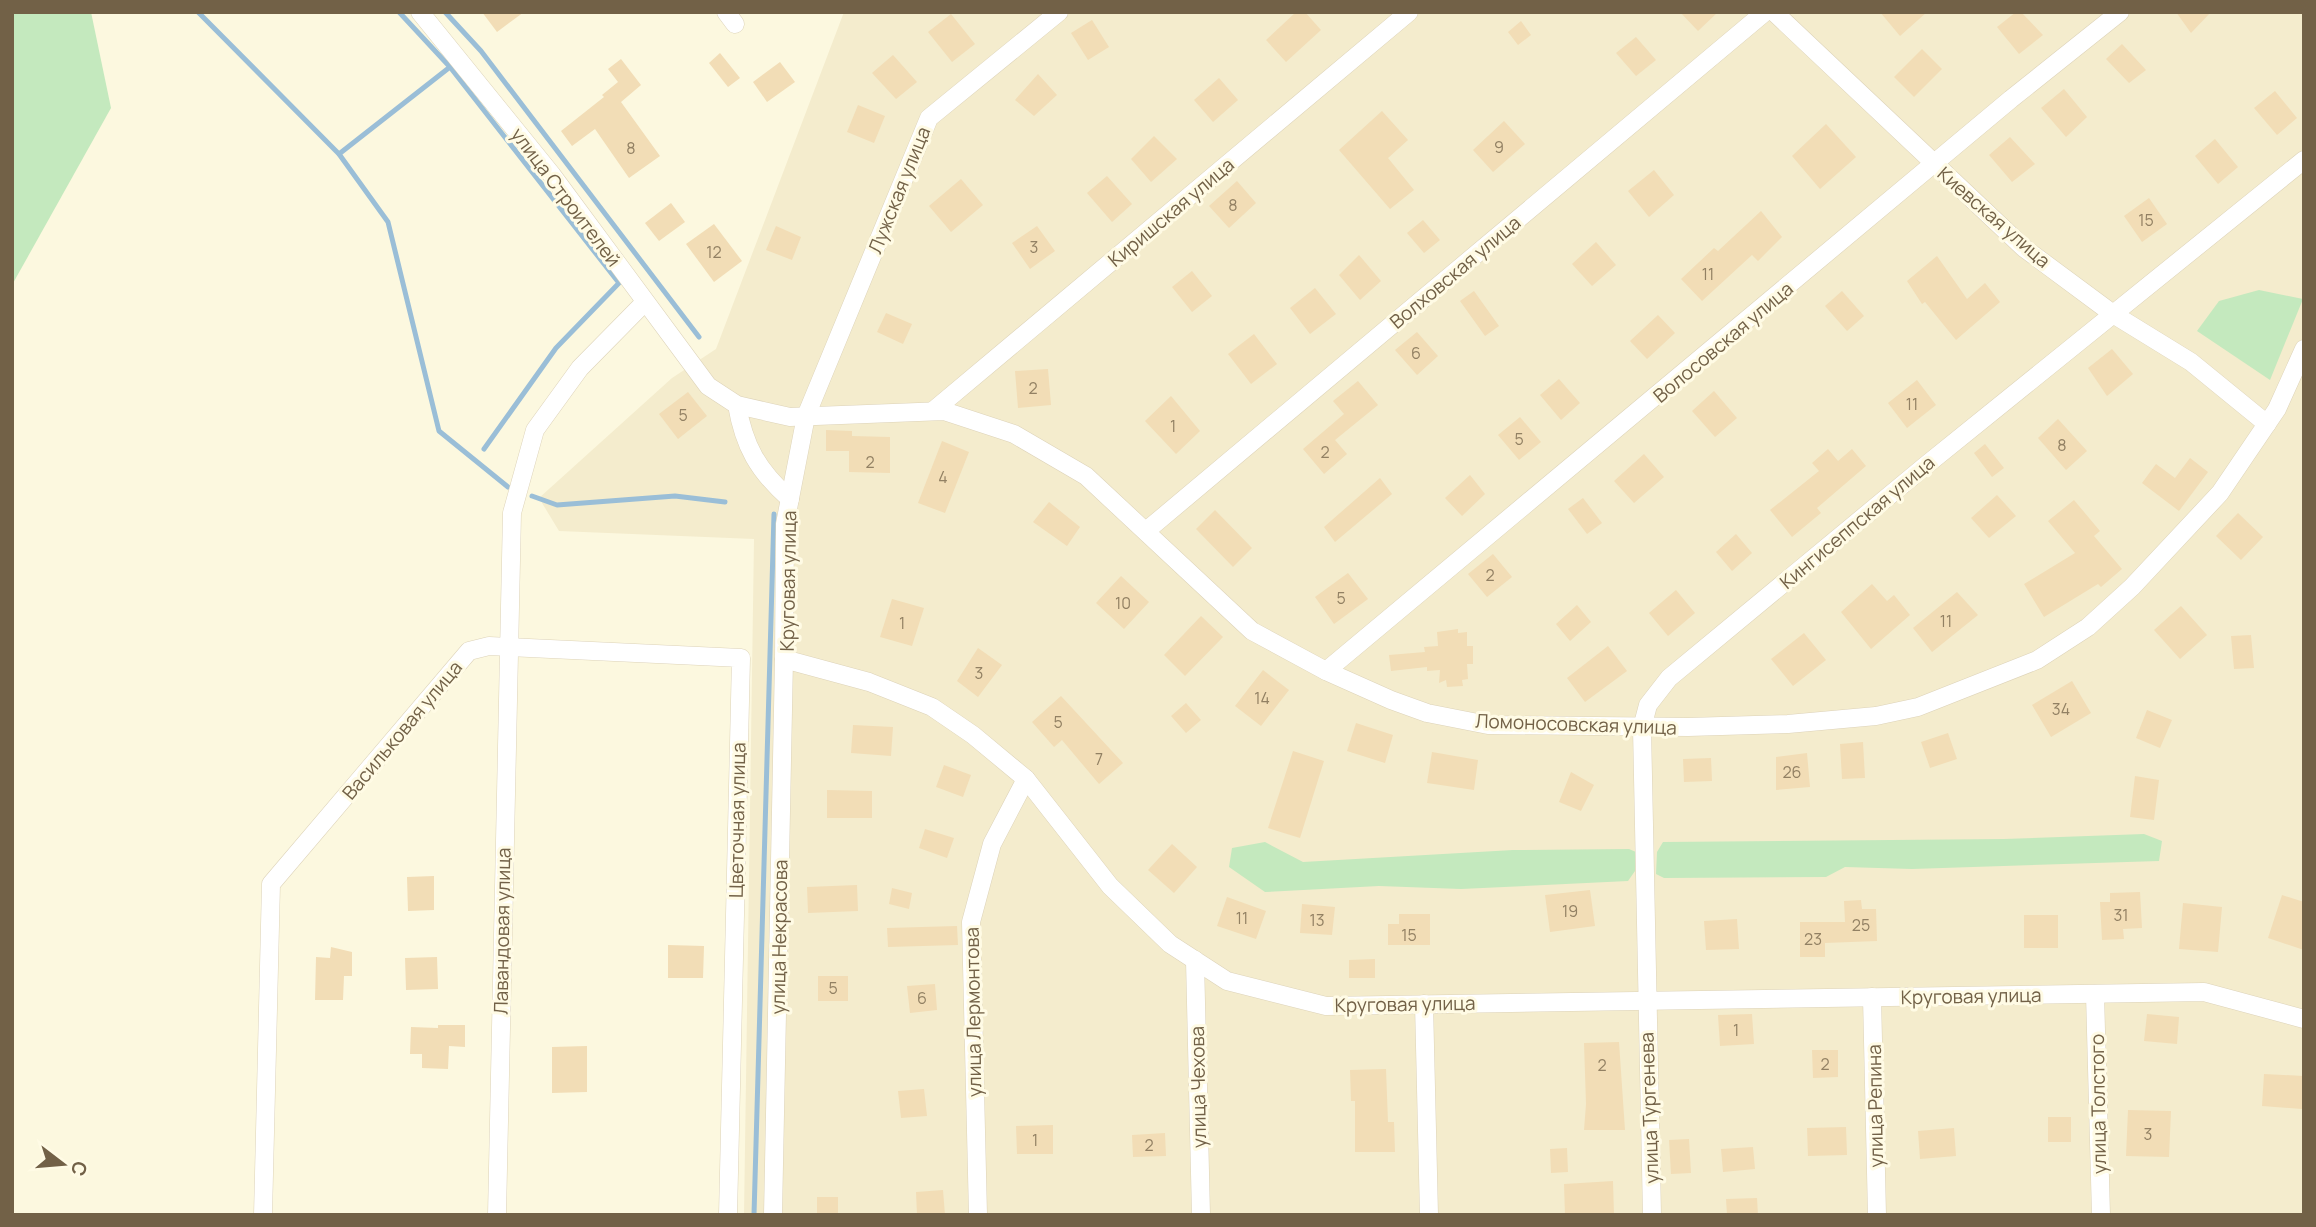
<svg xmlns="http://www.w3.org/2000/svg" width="2316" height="1227" viewBox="0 0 2316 1227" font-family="Manrope,sans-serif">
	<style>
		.residential { fill: #f4eccd }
		.green { fill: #c4e9be }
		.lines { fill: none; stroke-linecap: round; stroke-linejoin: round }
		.stream { stroke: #9abed7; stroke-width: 5 }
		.building { fill: #f2ddb6 }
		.minor-casing { stroke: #ddd3b9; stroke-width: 19 }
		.minor { stroke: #fff; stroke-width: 18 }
		.labels { text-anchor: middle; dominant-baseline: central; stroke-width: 6; stroke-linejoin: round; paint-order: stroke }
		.number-label { font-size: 16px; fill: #928063 }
		.street-label { font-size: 19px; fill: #726147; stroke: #fffbe5 }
	</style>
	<rect width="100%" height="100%" fill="#fcf8df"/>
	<polygon class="residential" points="844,12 2304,12 2304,1215 744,1215 754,539 559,531 539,498 672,378 716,349"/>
	<g class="green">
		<polygon points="12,12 91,12 111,108 12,285"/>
		<polygon points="2259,290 2303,299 2270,380 2197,331 2219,301"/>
		<polygon points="2144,834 2162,841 2159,861 1912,869 1845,867 1826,877 1664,878 1656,874 1657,852 1663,842 2004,839"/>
		<polygon points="1265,842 1303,862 1513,850 1629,849 1636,852 1635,871 1628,881 1461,889 1379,886 1265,892 1229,867 1232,848"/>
	</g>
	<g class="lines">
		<g class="stream">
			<polyline points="198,12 339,154 388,222 439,431 508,487"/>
			<polyline points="399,12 450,67 619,283 556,348 484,449"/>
			<polyline points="445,12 481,51 699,337"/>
			<polyline points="339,154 450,67"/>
			<polyline points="532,496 557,505 675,496 725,502"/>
			<polyline points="754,1215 774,514"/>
		</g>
	</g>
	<g class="building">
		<polygon points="482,12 524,12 497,32"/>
		<polygon points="1296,12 1305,12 1321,30 1286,62 1266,40"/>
		<polygon points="1680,12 1718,12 1698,31"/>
		<polygon points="1880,12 1927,12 1900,36"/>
		<polygon points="2016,12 2021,12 2043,35 2019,54 1997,27"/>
		<polygon points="2176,12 2211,12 2191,33"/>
		<polygon points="951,14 975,44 952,62 928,32"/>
		<polygon points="1092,20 1109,47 1088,60 1071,33"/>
		<polygon points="1521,21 1531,35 1518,45 1508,32"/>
		<polygon points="1636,37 1656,60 1636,76 1616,53"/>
		<polygon points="2122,44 2146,70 2129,83 2106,59"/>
		<polygon points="1922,49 1942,69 1914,97 1894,77"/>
		<polygon points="720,53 740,78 728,87 709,63"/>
		<polygon points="893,55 917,82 896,99 872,73"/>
		<polygon points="621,59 641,85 621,102 660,156 629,178 595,129 572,146 561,131 604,97 602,95 618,82 608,69"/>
		<polygon points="780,62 795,82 767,102 753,82"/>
		<polygon points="1038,74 1057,95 1034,116 1015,100"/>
		<polygon points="1219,78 1238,100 1213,122 1194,100"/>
		<polygon points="2064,89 2087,117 2066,137 2041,108"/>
		<polygon points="2275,91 2297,118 2277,135 2254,108"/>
		<polygon points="858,105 885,116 874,143 847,132"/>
		<polygon points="1382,111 1408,140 1388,158 1414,190 1390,209 1339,150"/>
		<polygon points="1504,121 1525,144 1493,172 1473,150"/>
		<polygon points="1826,124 1856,157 1820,189 1792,156"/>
		<polygon points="1154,136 1177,159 1151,182 1131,159"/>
		<polygon points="2010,137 2035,164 2012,182 1989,155"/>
		<polygon points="2215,139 2238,167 2218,184 2195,156"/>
		<polygon points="1654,170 1674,195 1649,217 1628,191"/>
		<polygon points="1107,176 1132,204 1112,222 1087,193"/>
		<polygon points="961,179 983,205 951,232 929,206"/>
		<polygon points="1237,181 1256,203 1229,228 1209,206"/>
		<polygon points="2149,198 2167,224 2142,242 2124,216"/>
		<polygon points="671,203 685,222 659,241 645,223"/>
		<polygon points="1761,211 1782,237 1758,261 1752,255 1702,301 1681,279 1714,248 1718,251"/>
		<polygon points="1423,220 1440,240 1424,253 1407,233"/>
		<polygon points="714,224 742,261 714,282 686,244"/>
		<polygon points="776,226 801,237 792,260 766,250"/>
		<polygon points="1037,226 1055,251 1030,269 1012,243"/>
		<polygon points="1596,242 1616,265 1592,286 1572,264"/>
		<polygon points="1359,255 1381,281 1360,300 1339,275"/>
		<polygon points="1937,256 1967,299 1985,283 2000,302 1956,340 1925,302 1922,304 1907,281"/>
		<polygon points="1192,271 1212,296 1192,312 1172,287"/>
		<polygon points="1315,288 1336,314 1310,334 1290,308"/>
		<polygon points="1474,291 1499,326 1485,336 1460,301"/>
		<polygon points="1842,291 1864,316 1847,331 1825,306"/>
		<polygon points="886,313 912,324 903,344 877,332"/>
		<polygon points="1658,315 1675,333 1647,359 1630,341"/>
		<polygon points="1417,332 1438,356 1417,375 1395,350"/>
		<polygon points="1254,334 1277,364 1251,384 1228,354"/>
		<polygon points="2112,349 2133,374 2107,396 2088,368"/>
		<polygon points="1048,369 1051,405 1018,408 1015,371"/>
		<polygon points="1559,379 1580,403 1561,420 1540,395"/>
		<polygon points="1917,380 1936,405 1907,428 1888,403"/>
		<polygon points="1358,381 1378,405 1335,440 1347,454 1324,474 1303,449 1344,414 1333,401"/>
		<polygon points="1714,391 1737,418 1715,437 1692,411"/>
		<polygon points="688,392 707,416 678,439 659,414"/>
		<polygon points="1171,396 1200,431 1176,454 1145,421"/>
		<polygon points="1520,417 1541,442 1519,460 1498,435"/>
		<polygon points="2058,419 2087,451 2066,470 2038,438"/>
		<polygon points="826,430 852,431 852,436 890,437 890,473 849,472 849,451 826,451"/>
		<polygon points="942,441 969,452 945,513 918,503"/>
		<polygon points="1985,444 2004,468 1992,477 1974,453"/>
		<polygon points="1828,449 1838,461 1852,449 1866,466 1817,508 1821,513 1792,537 1770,510 1819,471 1812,463"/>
		<polygon points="1644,454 1664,477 1634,503 1614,481"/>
		<polygon points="2190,458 2208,472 2179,511 2142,483 2156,464 2175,478"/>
		<polygon points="1470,475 1485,494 1462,516 1445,498"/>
		<polygon points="1380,478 1392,494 1335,542 1324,527"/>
		<polygon points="1997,495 2016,516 1989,538 1971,518"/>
		<polygon points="1583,498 1602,523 1587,534 1568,509"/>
		<polygon points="2074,500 2100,531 2094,536 2122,569 2101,587 2098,584 2044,617 2024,584 2075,553 2048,521"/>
		<polygon points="1049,502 1080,527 1067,546 1033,522"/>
		<polygon points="1215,510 1252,548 1233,567 1196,529"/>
		<polygon points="2238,513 2263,537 2241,560 2216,536"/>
		<polygon points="1736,534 1752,553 1732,571 1716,552"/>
		<polygon points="1493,554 1512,577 1487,597 1468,574"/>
		<polygon points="1348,573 1368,599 1334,624 1315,597"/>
		<polygon points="1121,576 1149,602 1124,629 1096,603"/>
		<polygon points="1872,584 1887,601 1894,595 1910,615 1871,649 1841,612"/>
		<polygon points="1676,590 1695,613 1668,636 1649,613"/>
		<polygon points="1957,592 1978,615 1932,652 1913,628"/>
		<polygon points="892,599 924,608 912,646 880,637"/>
		<polygon points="1577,605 1591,622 1570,641 1556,624"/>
		<polygon points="2181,606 2207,635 2180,659 2154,630"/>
		<polygon points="1201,616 1223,637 1185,676 1164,655"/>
		<polygon points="1458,629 1458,633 1467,632 1467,646 1473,646 1473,664 1467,664 1468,679 1462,680 1463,686 1447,687 1446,680 1439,683 1440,670 1427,671 1427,667 1391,671 1389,655 1425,652 1424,647 1438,646 1437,632"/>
		<polygon points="1804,633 1826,660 1793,686 1771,659"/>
		<polygon points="2251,635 2254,668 2234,669 2231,636"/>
		<polygon points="1608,646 1627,671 1585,702 1567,678"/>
		<polygon points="978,648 1002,665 978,697 957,681"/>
		<polygon points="1263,670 1289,690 1261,726 1235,706"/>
		<polygon points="2072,681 2091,713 2051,737 2032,705"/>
		<polygon points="1061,696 1123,763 1099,784 1062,740 1054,747 1032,722"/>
		<polygon points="1186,703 1201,720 1186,733 1171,716"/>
		<polygon points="2147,710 2172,720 2160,748 2136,738"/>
		<polygon points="1356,723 1393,735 1385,763 1347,751"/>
		<polygon points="853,725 893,727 891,756 851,753"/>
		<polygon points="1948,733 1957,759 1930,768 1921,742"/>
		<polygon points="1863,742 1865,778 1842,779 1840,744"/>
		<polygon points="1293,751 1324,761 1300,838 1268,828"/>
		<polygon points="1432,752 1478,760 1474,790 1427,783"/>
		<polygon points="1807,753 1810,787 1776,790 1776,757"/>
		<polygon points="1711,758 1712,781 1684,782 1683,759"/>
		<polygon points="944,765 971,775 963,797 936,787"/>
		<polygon points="1571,772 1594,785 1581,811 1559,802"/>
		<polygon points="2135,776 2159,780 2154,820 2130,817"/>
		<polygon points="827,790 872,791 872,818 827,818"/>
		<polygon points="925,829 954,838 947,858 919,848"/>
		<polygon points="1172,844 1197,867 1174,893 1148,870"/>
		<polygon points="434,876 434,910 408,911 407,877"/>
		<polygon points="857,885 858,911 808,913 807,887"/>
		<polygon points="892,888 912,893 909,909 889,904"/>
		<polygon points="1590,890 1595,926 1550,932 1545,895"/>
		<polygon points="2140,892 2142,928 2123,929 2124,939 2102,940 2100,902 2110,902 2110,893"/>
		<polygon points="2282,895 2304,902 2304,950 2268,938"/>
		<polygon points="1227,897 1266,911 1256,939 1217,926"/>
		<polygon points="1861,900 1862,909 1876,909 1877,941 1825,943 1825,957 1800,957 1800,922 1845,922 1844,901"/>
		<polygon points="2183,903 2222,907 2218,952 2179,949"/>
		<polygon points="1302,904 1335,907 1332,935 1300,933"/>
		<polygon points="1399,914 1430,914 1430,945 1388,945 1388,924 1399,924"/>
		<rect x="2024" y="915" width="34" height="33"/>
		<polygon points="1737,919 1739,949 1706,950 1704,921"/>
		<polygon points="957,926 958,945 888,947 887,928"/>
		<polygon points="668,945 704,946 703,978 668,978"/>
		<polygon points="331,947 352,952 352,976 344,976 343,1000 315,1000 316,957 330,958"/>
		<polygon points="437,957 438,989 406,990 405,958"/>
		<polygon points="1375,959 1375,978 1349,978 1349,960"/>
		<rect x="818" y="976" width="30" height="25"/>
		<polygon points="935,984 937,1010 910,1013 907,986"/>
		<polygon points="1752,1014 1754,1044 1720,1046 1718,1015"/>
		<polygon points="2147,1014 2179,1017 2177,1044 2144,1041"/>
		<polygon points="438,1025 465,1025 465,1047 449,1046 448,1069 422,1068 422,1054 410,1054 411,1027 438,1028"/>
		<polygon points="1619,1042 1625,1130 1584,1130 1586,1104 1584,1043"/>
		<polygon points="587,1046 587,1092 552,1093 552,1047"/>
		<polygon points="1812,1050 1838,1050 1838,1077 1813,1078"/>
		<polygon points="1386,1069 1388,1122 1394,1122 1395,1152 1355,1152 1355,1101 1351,1101 1350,1070"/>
		<polygon points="2264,1074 2304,1076 2302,1109 2262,1106"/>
		<polygon points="924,1089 927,1116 901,1118 898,1091"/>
		<polygon points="2128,1110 2171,1111 2169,1157 2126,1156"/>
		<rect x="2048" y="1117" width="23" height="25"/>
		<polygon points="1053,1125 1053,1154 1017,1154 1016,1126"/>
		<polygon points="1846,1127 1847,1155 1808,1156 1807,1128"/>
		<polygon points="1954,1128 1956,1156 1920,1159 1918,1131"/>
		<polygon points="1165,1133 1166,1156 1133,1157 1132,1135"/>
		<polygon points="1689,1139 1691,1173 1671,1174 1669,1140"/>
		<polygon points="1753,1147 1755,1169 1723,1172 1721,1149"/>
		<polygon points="1567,1148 1568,1172 1551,1173 1550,1149"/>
		<polygon points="1613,1181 1614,1215 1565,1215 1564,1184"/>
		<polygon points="943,1190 945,1215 917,1215 916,1192"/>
		<rect x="817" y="1197" width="21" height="18"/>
		<polygon points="1757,1198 1758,1215 1727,1215 1726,1199"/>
	</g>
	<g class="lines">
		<defs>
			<g id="minor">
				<polyline points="420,12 552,175 708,386 737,405 790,417 944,411 1014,434 1086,476 1252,631 1326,671 1391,700 1427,713 1488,725 1688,727 1788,724 1876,716 1918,707 2037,660 2088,627 2132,587 2220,493 2277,409 2304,349"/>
				<polyline points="726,12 735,24"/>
				<polyline points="1059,12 929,118 806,416 785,524 784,659 869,682 932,707 973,735 1026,779 1110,886 1170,944 1227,981 1326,1006 2204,992 2304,1019"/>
				<polyline points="1774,12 2024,248 2113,314 2191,362 2267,424"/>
				<path d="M 737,405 C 744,446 758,471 790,499"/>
				<polyline points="933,411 1409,12"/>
				<polyline points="1146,531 1765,12"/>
				<polyline points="1326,671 2011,99 2120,12"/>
				<polyline points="1195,960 1201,1215"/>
				<polyline points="2095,994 2101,1215"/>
				<polyline points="1872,997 1877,1215"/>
				<polyline points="1424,1004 1429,1215"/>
				<polyline points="263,1215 271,884 469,651 489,646 741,658 728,1215"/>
				<polyline points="497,1215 512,513 535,430 580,368 645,302"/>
				<polyline points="773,1215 784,659"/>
				<polyline points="978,1215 971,922 992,844 1026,779"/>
				<polyline points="1652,1215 1642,728 1648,705 1669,678 1925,466 2304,160"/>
			</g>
		</defs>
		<use href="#minor" class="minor-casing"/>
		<use href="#minor" class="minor"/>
	</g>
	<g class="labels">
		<g class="number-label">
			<text x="1499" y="147">9</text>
			<text x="631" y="148">8</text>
			<text x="1233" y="205">8</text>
			<text x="2146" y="220">15</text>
			<text x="1034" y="247">3</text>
			<text x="714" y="252">12</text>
			<text x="1708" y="274">11</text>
			<text x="1416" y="353">6</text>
			<text x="1033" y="388">2</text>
			<text x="1912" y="404">11</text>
			<text x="683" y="415">5</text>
			<text x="1173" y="426">1</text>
			<text x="1519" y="439">5</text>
			<text x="2062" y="445">8</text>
			<text x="1325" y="452">2</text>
			<text x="870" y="462">2</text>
			<text x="943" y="477">4</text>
			<text x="1490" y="575">2</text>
			<text x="1341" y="598">5</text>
			<text x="1123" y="603">10</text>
			<text x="1946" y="621">11</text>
			<text x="902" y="623">1</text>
			<text x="979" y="673">3</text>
			<text x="1262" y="698">14</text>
			<text x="2061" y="709">34</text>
			<text x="1058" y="722">5</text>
			<text x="1099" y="759">7</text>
			<text x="1792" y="772">26</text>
			<text x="1570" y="911">19</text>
			<text x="2121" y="915">31</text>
			<text x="1242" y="918">11</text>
			<text x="1317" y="920">13</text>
			<text x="1861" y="925">25</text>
			<text x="1409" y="935">15</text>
			<text x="1813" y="939">23</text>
			<text x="833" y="988">5</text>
			<text x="922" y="998">6</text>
			<text x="1736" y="1030">1</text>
			<text x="1825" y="1064">2</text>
			<text x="1602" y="1065">2</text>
			<text x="2148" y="1134">3</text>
			<text x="1035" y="1140">1</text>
			<text x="1149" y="1145">2</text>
		</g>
		<g class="street-label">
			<text transform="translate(899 190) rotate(-68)">Лужская улица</text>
			<text transform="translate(566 197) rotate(53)">улица Строителей</text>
			<text transform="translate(1171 212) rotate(-40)">Киришская улица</text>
			<text transform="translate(1994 217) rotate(41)">Киевская улица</text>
			<text transform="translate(1455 272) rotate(-40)">Волховская улица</text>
			<text transform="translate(1723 342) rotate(-40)">Волосовская улица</text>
			<text transform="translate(1857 522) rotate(-40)">Кингисеппская улица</text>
			<text transform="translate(788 581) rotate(-89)">Круговая улица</text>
			<text transform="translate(1576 724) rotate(2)">Ломоносовская улица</text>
			<text transform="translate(402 730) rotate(-50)">Васильковая улица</text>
			<text transform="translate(737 820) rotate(-89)">Цветочная улица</text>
			<text transform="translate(502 931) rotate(-89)">Лавандовая улица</text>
			<text transform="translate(779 937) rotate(-89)">улица Некрасова</text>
			<text transform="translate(1971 996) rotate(-1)">Круговая улица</text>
			<text transform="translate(1405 1004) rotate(-1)">Круговая улица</text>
			<text transform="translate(973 1012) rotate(-91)">улица Лермонтова</text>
			<text transform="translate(1198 1087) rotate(-91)">улица Чехова</text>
			<text transform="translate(2098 1104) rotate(-91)">улица Толстого</text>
			<text transform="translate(1875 1106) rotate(-91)">улица Репина</text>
			<text transform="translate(1649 1108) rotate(-92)">улица Тургенева</text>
		</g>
	</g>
	<rect width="2316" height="1227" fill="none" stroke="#726147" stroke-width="28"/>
	<g transform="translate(63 1164) rotate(106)" stroke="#fffbe5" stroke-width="5" paint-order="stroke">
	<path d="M0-5L12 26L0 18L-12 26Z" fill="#726147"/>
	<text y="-10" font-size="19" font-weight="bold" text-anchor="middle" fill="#726147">С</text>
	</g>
</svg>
